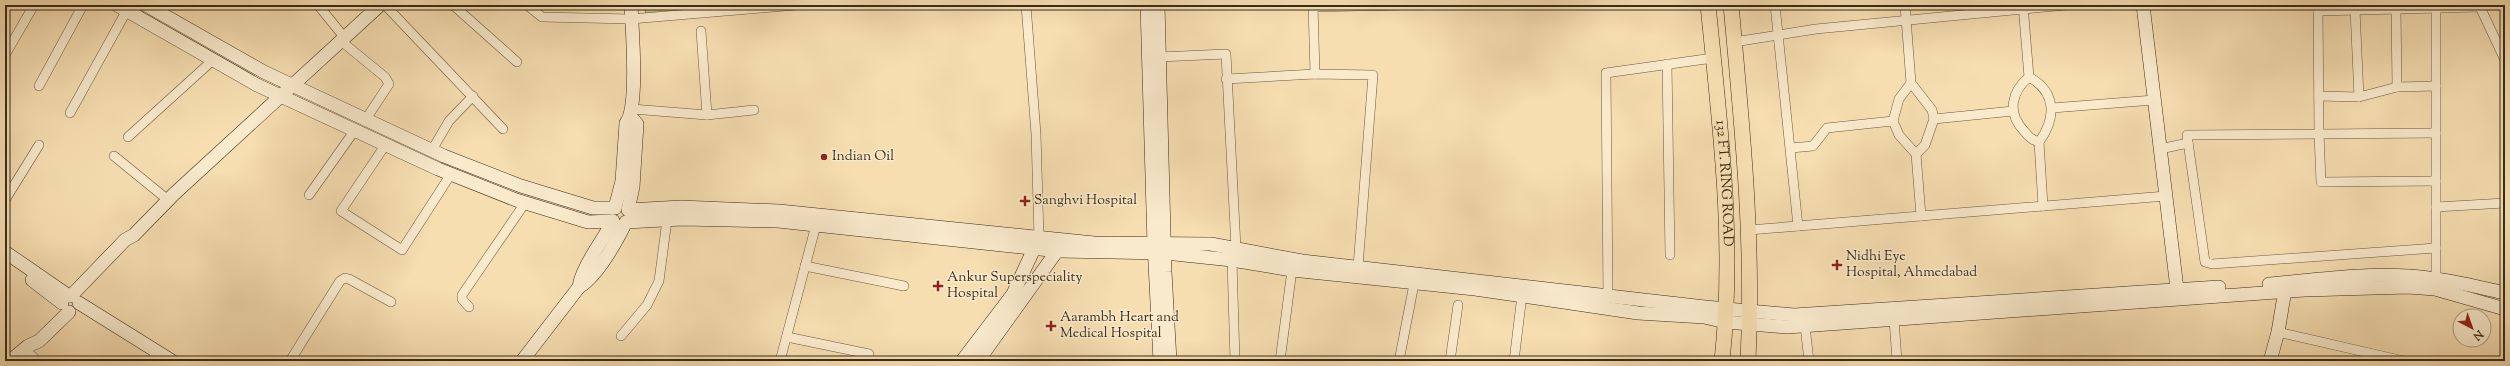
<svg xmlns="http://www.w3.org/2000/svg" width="2510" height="366" viewBox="0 0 2510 366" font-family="'Sorts Mill Goudy',serif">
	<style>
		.park { fill: url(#park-crowns); stroke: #7e7650 }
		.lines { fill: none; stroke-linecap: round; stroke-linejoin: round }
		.street-casing { stroke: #695840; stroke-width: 10 }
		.secondary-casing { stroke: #3a2b1a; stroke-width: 14 }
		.primary-casing { stroke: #3a2b1a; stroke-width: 16 }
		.street { stroke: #f9eacc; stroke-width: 9 }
		.secondary { stroke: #f9eacc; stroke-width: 13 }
		.primary { stroke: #f6deb1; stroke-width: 15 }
		.poi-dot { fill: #8f2418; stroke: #f9eacc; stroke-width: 1.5 }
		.labels { text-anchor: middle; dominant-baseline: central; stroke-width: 3; stroke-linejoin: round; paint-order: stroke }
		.poi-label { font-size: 14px; fill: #3a2b1a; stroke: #f9eacc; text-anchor: start }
		.street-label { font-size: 14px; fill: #3a2b1a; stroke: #f9eacc }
	</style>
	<defs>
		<pattern id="park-crowns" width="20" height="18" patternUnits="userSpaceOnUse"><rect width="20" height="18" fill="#c2c087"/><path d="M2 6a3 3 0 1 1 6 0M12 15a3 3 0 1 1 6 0" fill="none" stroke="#a7a574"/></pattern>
	</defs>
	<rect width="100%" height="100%" fill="#f6deb1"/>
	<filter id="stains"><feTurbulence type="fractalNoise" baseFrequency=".005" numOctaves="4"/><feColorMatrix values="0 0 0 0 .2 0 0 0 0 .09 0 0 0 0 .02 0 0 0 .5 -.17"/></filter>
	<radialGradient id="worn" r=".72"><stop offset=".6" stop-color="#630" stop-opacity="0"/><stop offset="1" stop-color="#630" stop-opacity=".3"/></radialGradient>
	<polygon class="park" points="645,5 749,5 646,19"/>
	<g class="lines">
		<defs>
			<g id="street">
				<polyline points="318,5 344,37"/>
				<polyline points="385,5 503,129"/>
				<polyline points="453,5 517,62"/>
				<polyline points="527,5 542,17 631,19 796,5"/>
				<polyline points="1026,5 1036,134 1039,238"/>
				<polyline points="1313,5 1315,74"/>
				<polyline points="1775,5 1798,226"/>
				<polyline points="1905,5 1911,83 1932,110 1934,119 1925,145 1916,154"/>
				<path d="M 2023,5 L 2029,77 C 2057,92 2056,119 2039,142 L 2043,206"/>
				<polyline points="2318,5 2319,134 2187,135 2205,262 2212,264 2436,248"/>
				<polyline points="2436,5 2436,278"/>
				<polyline points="1313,7 1404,5"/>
				<polyline points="2480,7 2505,60"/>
				<polyline points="2396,9 2397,87"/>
				<polyline points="2355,10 2359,97"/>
				<polyline points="2318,11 2480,7 2484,5"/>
				<polyline points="701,31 707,115"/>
				<polyline points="341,41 385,77 389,84 366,119"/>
				<polyline points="1734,42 1816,29 2066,5"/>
				<polyline points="5,55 34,5"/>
				<polyline points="1159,57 1226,54 1236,248"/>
				<polyline points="1667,64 1670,255"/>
				<path d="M 2029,77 C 2011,92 2007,113 2024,131 C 2029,137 2032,140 2039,142"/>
				<polyline points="1226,79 1315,74 1373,75 1358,267"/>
				<polyline points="1911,83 1899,99 1893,121 1899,135 1916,154 1921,216"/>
				<polyline points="39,86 83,5"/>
				<polyline points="2319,96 2359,97 2397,87 2436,86"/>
				<polyline points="2052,108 2154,100"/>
				<polyline points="632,109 707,115 754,110"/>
				<polyline points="70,113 127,10"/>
				<polyline points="1934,119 2013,111"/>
				<polyline points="2436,133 2319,134 2321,182 2436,181"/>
				<polyline points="128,137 213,60"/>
				<polyline points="386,144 341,211 402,250 451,174"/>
				<polyline points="1791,148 1813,146 1827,128 1893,121"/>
				<polyline points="2160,149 2188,143"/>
				<polyline points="432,150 449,121 473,96"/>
				<polyline points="114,156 168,200"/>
				<polyline points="309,195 355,130"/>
				<polyline points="5,200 39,145"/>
				<polyline points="2436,207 2505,203"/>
				<polyline points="1749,230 2166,196"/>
				<polyline points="1232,260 1235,361"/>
				<polyline points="805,266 904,286"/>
				<polyline points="1608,295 1606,73 1713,58"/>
				<polyline points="469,307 462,299 462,295 525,203"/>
				<polyline points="1894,319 1897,361"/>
				<polyline points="1805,326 1809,361"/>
				<polyline points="2278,332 2404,361"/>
				<polyline points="621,336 647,305 659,281 667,220"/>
				<polyline points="787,337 869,354"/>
				<polyline points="25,349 37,361"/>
				<polyline points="151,361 159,353"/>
				<polyline points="290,361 340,281 345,278 349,279 391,302"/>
				<polyline points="780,361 816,225"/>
				<polyline points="1280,361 1292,270"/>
				<polyline points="1399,361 1414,284"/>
				<polyline points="1450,361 1458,305"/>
				<polyline points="1514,361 1522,295"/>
			</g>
			<g id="secondary">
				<polyline points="117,5 257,85 438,169 516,200 588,222 613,221"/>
				<path d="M 146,5 L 264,72 L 444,156 L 521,186 L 593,208 L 615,208 L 622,181 L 626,123 C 639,107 632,29 631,5"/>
				<polyline points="1147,5 1154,244 1160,361"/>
				<polyline points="1158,5 1165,272 1170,361"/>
				<polyline points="2143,5 2178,297"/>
				<polyline points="631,117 637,124 633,187 628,210 681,207 779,211 1094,243 1211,244 1302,261 1705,307 1794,315 2219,287"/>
				<polyline points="5,252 69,296"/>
				<polyline points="32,280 62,303"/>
				<path d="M 2269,284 C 2315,280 2363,273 2409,276 C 2442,278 2473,286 2505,293"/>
				<path d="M 579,287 C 581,268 604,239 613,221"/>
				<polyline points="71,296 125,240 134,235 174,194 380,5"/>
				<polyline points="79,303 172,361"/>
				<polyline points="10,361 28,346 39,341 69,312"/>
				<path d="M 522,361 L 579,287 C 598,276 616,242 626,222 L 682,219 L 778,221 L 1059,251 L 1165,253 L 1232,260 L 1292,270 L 1475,289 L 1638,313 L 1704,317 L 1726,322 L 1787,327 L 2305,290 L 2408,287 L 2435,289 L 2505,309"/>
				<polyline points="962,361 1013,294 1038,240"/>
				<polyline points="978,361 1062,244"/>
				<polyline points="2270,361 2278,332 2286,284"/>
			</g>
			<g id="primary">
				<path id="s1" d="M 1708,5 C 1720,126 1735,240 1722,361"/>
				<path d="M 1731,5 C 1742,125 1754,240 1748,361"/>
			</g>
		</defs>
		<use href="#street" class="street-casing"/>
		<use href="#secondary" class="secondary-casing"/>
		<use href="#primary" class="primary-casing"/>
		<use href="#street" class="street"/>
		<use href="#secondary" class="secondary"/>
		<use href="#primary" class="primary"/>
	</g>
	<g class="poi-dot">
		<circle cx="824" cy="157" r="4"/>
		<path d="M1023 195h4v4h4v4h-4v4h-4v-4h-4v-4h4z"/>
		<path d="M1835 259h4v4h4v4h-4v4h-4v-4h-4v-4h4z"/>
		<path d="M936 280h4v4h4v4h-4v4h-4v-4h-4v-4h4z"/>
		<path d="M1049 320h4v4h4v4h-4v4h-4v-4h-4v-4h4z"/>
	</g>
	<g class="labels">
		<g class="poi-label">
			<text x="832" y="157">Indian Oil</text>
			<text x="1034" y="201">Sanghvi Hospital</text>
			<text x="1846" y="257">Nidhi Eye<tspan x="1846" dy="16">Hospital, Ahmedabad</tspan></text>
			<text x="947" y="278">Ankur Superspeciality<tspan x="947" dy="16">Hospital</tspan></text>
			<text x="1060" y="318">Aarambh Heart and<tspan x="1060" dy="16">Medical Hospital</tspan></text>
		</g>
		<g class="street-label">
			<text stroke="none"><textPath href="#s1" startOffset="179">132 FT. RING ROAD</textPath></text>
		</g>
	</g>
	<rect width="2510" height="366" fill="none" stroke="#f6deb1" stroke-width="20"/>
	<rect x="6" y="6" width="2498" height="354" fill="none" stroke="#3a2b1a" stroke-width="2"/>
	<rect x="10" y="10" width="2490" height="346" fill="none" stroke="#3a2b1a"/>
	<g transform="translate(2472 328) rotate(139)"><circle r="19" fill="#f9eacc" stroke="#ad9e85"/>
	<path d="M0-3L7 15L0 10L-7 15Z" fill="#8f2418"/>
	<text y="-6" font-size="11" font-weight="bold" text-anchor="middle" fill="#3a2b1a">N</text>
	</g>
	<rect width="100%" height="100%" filter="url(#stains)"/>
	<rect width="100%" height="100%" fill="url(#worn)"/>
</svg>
